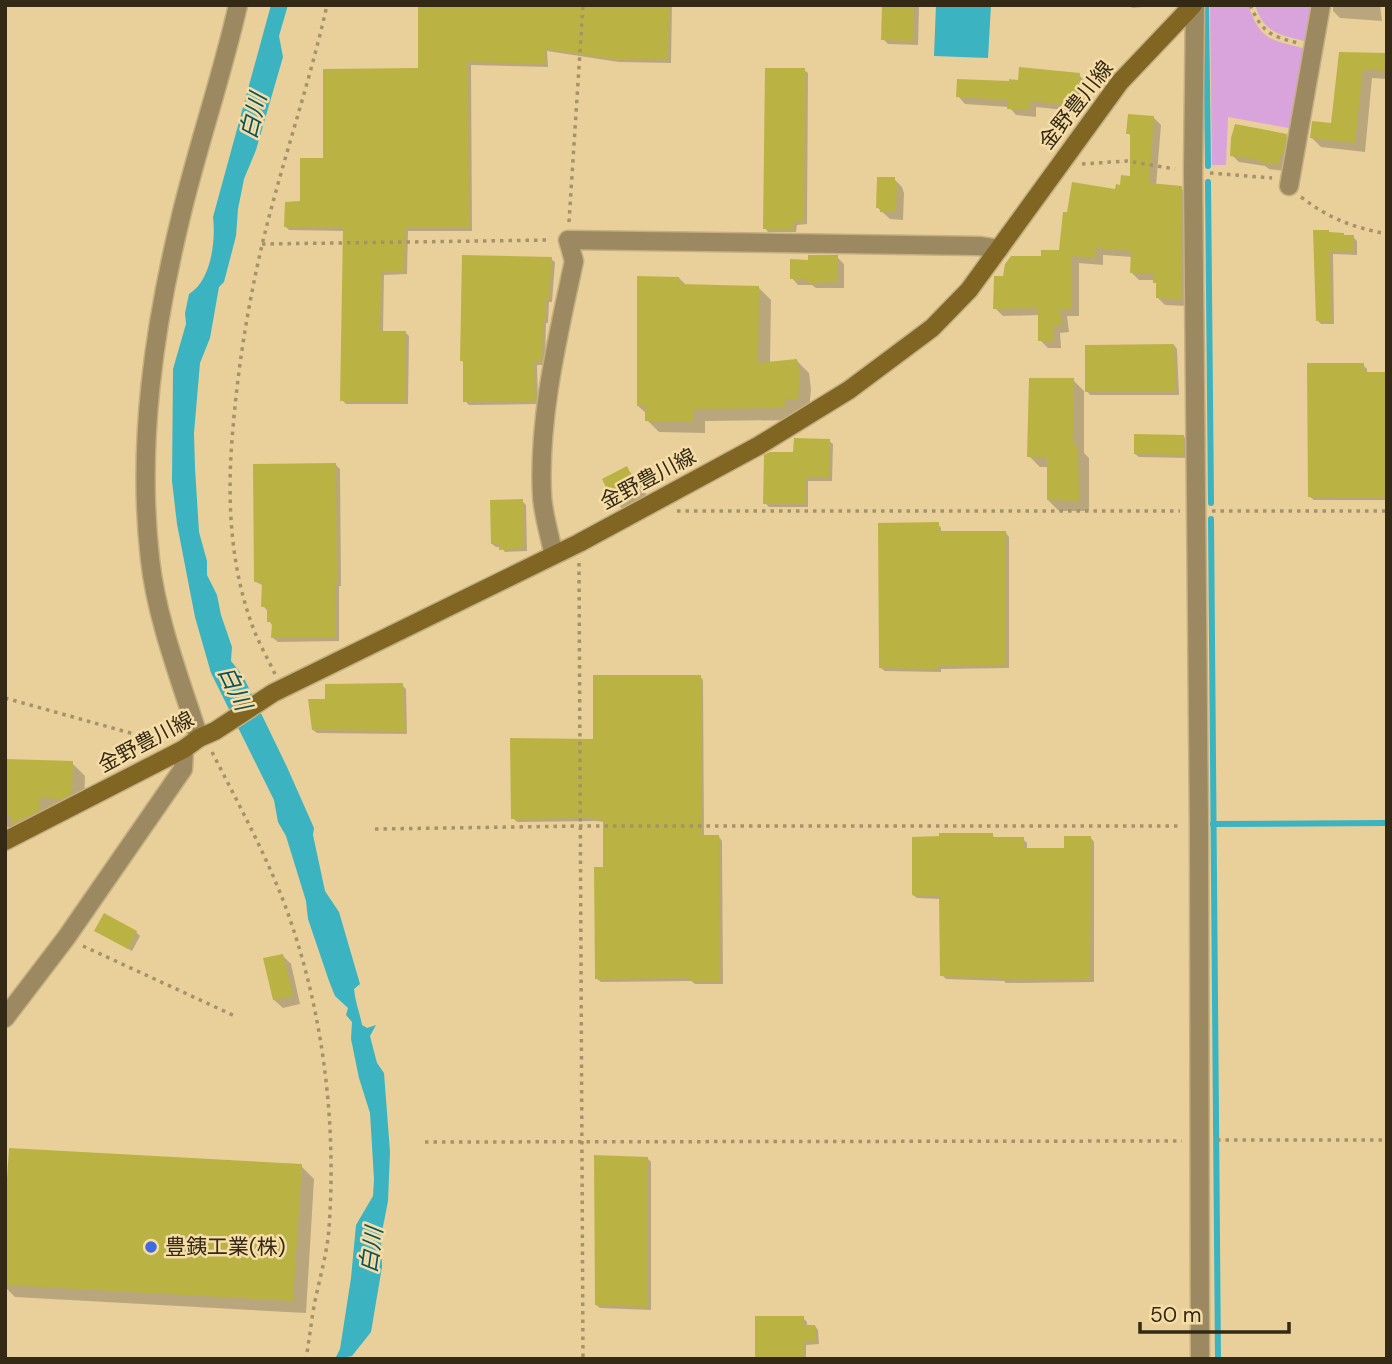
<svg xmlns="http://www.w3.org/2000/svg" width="1392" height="1364" viewBox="0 0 1392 1364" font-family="'DM Sans','Noto Sans JP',sans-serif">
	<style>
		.green { fill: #d9a4db }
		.water { fill: #3bb3c0 }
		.shadow { fill: #0003 }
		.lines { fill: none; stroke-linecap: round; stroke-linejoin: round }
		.stream { stroke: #3bb3c0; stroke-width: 6 }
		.building { fill: #bab343 }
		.minor-casing { stroke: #c5af80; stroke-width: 21 }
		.secondary-casing { stroke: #c5af80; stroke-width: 21 }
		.path { stroke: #a69269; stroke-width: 3.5; stroke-dasharray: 3.5 5; stroke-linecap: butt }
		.minor { stroke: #9c8962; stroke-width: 18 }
		.secondary { stroke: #806523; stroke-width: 18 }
		.poi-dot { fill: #406bdc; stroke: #f6dda8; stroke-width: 2.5 }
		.labels { text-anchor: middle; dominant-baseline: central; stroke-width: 5; stroke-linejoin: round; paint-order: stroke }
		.street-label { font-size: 21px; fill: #332914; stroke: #f6dda8 }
		.poi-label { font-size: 21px; fill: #332914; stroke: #f6dda8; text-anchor: start }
		.water-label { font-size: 23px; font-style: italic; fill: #0d535a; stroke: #f6dda8 }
	</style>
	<rect width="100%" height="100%" fill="#e9d09b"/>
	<g class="green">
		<path d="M 1210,5 L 1248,5 C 1262,43 1271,39 1307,49 L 1294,129 L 1228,117 L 1226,165 L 1212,165 Z"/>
		<path d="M 1255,5 L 1314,5 L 1307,42 C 1280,34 1265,35 1255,5 Z"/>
	</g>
	<g class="water">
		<path d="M 271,5 L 288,5 L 279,36 L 283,57 L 256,150 L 244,179 L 238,209 L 236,236 L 224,282 L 219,287 L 210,338 L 200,363 L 194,433 L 195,468 L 199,532 L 207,561 L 207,575 L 217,595 L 221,615 L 232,647 L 231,661 L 243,676 L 287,767 L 314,828 L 313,835 L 325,891 L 339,912 L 360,984 L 354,989 C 355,1002 360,1013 362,1025 L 367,1028 L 376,1025 L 370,1036 L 377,1063 L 384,1073 L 390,1152 L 388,1201 L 381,1237 L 382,1267 L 371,1332 L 352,1356 L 335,1359 L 340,1349 L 351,1278 L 356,1225 L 373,1196 L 374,1179 L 370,1113 L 359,1078 L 351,1039 L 352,1022 L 346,1015 L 348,1008 L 335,996 L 329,981 L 308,919 L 306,901 L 286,836 L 278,822 L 274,800 L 211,673 L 195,617 L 177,524 L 172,481 L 173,369 L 186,324 L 185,313 L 189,294 C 211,281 216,241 213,217 Z"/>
		<polygon points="936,5 991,5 988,58 934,56"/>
	</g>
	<g class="shadow">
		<polygon points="420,5 672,5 671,63 619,62 547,51 548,67 471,65 472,231 408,231 407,274 384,275 383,333 406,333 409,336 408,404 346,404 342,400 345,231 289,230 286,227 302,203 325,160 420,70"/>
		<polygon points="884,5 919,5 918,45 888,44 883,39"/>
		<polygon points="1130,5 1153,5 1153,6 1132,8"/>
		<polygon points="1333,5 1380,5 1382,21 1340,18 1333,11"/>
		<polygon points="1340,54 1387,54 1387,79 1372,78 1365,152 1321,147 1311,137 1333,125"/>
		<polygon points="804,70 808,73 807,224 797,225 796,232 768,232 765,228"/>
		<polygon points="1079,75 1086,82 1083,112 1036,107 1036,117 1016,115 1009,107 965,104 958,96 1010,83"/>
		<polygon points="1153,117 1161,125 1156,186 1181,188 1189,196 1188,306 1165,305 1158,298 1158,285 1154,280 1139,280 1131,272 1133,257 1103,255 1103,265 1079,263 1079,316 1067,316 1069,332 1060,333 1061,348 1048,348 1040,340 1040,315 1003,316 995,308 1005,278 1043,258 1061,252 1117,191 1132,178 1131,136 1128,133"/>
		<polygon points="1286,136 1293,143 1285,171 1269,169 1265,166 1239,162 1232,155"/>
		<polygon points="894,179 902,187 904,193 903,220 890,219 878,208"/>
		<polygon points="1330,234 1353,237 1357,241 1357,255 1333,254 1334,324 1321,324 1317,320"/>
		<polygon points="837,257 844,264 844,288 816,288 812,285 798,285 792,278 810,262"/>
		<polygon points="551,259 555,262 552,302 549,302 548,323 546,323 545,365 537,365 538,404 469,405 465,401 464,363 462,361"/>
		<polygon points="679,278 687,286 759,288 771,300 770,363 797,361 809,373 811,389 809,411 797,410 797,420 705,421 705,433 659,432 647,420 647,414 638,406"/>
		<polygon points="1174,345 1177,349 1179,395 1090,395 1087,391"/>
		<polygon points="1363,365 1367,369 1367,374 1387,373 1387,500 1314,500 1310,497"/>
		<polygon points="1073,380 1084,391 1084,453 1089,458 1089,511 1059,511 1048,500 1049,467 1040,467 1029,456"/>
		<polygon points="1183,436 1187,440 1187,458 1139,457 1135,454"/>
		<polygon points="829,441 833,444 832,481 808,481 808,507 769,507 765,503 795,454"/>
		<polygon points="335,464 340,469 341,586 339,586 339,641 278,642 273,638 273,626 269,621 269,612 263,606 264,586 256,582"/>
		<polygon points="627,469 639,481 650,502 627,513 614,501"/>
		<polygon points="522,501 526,505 527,551 505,552 501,547 496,547 492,544"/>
		<polygon points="938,524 941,528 941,533 1006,533 1009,537 1009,668 941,669 941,672 885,671 881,668"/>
		<polygon points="700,676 703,680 704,837 719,837 722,841 723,984 695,984 691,981 601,982 597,979 605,869 605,822 596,821 517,822 513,818 595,741"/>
		<polygon points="402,685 406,689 407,734 317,733 313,730"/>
		<polygon points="5,761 72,763 85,776 84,807 17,827 5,827"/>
		<polygon points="992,835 996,839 1023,839 1027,843 1027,850 1066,850 1091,838 1094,842 1094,982 1006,983 1004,981 946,979 942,975 941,899 917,898 913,895"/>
		<polygon points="96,931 136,932 140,936 132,951"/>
		<polygon points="283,956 291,964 300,1004 283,1008 274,1000"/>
		<polygon points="647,1158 651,1162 651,1310 600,1308 596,1305"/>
		<polygon points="301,1166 314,1179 306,1313 15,1297 5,1287 5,1238"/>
		<polygon points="803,1318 807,1322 807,1327 815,1326 818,1330 819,1344 806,1345 806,1359 757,1359"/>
	</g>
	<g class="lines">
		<g class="stream">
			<polyline points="1206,6 1208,166"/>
			<polyline points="1208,182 1211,503"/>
			<polyline points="1211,519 1218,1359"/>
			<polyline points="1213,824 1387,823"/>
		</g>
	</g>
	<g class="building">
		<polygon points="418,5 669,5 668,60 614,59 545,49 545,64 468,62 469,228 405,228 404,272 381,272 380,331 406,331 405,401 340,401 343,228 284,227 285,202 300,201 300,158 323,158 323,69 418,68"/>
		<polygon points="882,5 914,5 914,41 881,40"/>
		<polygon points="1339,52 1387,53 1387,71 1363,69 1355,143 1310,138 1312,121 1331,123"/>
		<polygon points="1019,67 1080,73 1076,106 1030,101 1029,110 1007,109 1008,100 956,97 957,79 1009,81 1009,79 1018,80"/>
		<polygon points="765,68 805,68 804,222 794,222 793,229 763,229"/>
		<polygon points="1128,114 1154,116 1149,183 1182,186 1181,299 1156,298 1156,283 1153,283 1153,273 1130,273 1131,251 1096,248 1096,258 1072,256 1072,309 1060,310 1062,325 1054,326 1054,341 1038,341 1038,308 993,309 994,276 1003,276 1005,264 1011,256 1041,256 1041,250 1059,250 1063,212 1067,212 1072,182 1115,189 1116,184 1120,185 1121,175 1130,176 1130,134 1126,134"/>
		<polygon points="1235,124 1287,134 1283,155 1280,155 1278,165 1259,162 1260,160 1230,156 1231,138"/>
		<polygon points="877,177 895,177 895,183 897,183 896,212 880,212 880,208 876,208"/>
		<polygon points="1313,230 1329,230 1329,232 1344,233 1344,235 1354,235 1354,252 1330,251 1331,321 1316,321"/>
		<polygon points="462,255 552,257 549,299 546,299 545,320 543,320 542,362 534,362 535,401 463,402 463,361 460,361"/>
		<polygon points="808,255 838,255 838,282 808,283 808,279 790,279 790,259 808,260"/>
		<polygon points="637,276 679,277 679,284 759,286 758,363 797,359 800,376 798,400 785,399 785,408 694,409 694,422 645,421 645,406 637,406"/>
		<polygon points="1174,344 1176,392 1085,392 1085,345"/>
		<polygon points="1307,363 1364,363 1364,372 1387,372 1387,498 1308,497"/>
		<polygon points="1029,378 1074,378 1073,445 1078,445 1079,501 1047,500 1047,457 1027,457"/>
		<polygon points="1134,434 1184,435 1184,455 1134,454"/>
		<polygon points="794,438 830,439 829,478 805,478 805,504 763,504 764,455 770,452 793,452"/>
		<polygon points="336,463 337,583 335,582 336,637 271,638 272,622 267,622 267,607 261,607 262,582 254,582 253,464"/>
		<polygon points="627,466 638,489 613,502 602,479"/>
		<polygon points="523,499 524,548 499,550 499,544 491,544 490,500"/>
		<polygon points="939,522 939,531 1006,531 1006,665 938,666 938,669 879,668 878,523"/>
		<polygon points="593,675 701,675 701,835 719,835 720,981 689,981 689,978 595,979 594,867 603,867 603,819 593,820 593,818 511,819 510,738 593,739"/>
		<polygon points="403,683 405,731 312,730 308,699 325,699 325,684"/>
		<polygon points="5,759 73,761 72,794 62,799 39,798 39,811 12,824 12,815 5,815"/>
		<polygon points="939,833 993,833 993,837 1024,837 1024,848 1064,848 1064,836 1091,836 1090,979 1000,980 1000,978 940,976 939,896 912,895 912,837 939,836"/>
		<polygon points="104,913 137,931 128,949 94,931"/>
		<polygon points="283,954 293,996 273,1000 263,958"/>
		<polygon points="9,1148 302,1164 293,1301 5,1285 5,1209"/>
		<polygon points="594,1155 648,1157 648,1307 595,1305"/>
		<polygon points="755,1316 804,1316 804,1325 815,1325 816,1341 803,1342 803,1359 755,1359"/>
	</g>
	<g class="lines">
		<defs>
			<g id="minor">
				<polyline points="1195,5 1193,172 1199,826 1200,1359"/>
				<polyline points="1289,186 1321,5"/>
				<path d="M 553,553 C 550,535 543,515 542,495 C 538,419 558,336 574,261 L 568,240 L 979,246 L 999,249"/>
				<path d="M 199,738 C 181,682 156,617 150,559 C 137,444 154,327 181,216 C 198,145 222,76 238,5"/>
				<polyline points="5,1018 66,938 183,769 184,749"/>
			</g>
			<polyline id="secondary" points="5,841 184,749 199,738 215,731 273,693 579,543 758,446 849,390 932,328 969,290 1120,82 1193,5"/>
		</defs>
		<use href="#minor" class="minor-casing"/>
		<use href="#secondary" class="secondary-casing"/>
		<g class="path">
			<path d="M 1250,5 C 1262,32 1270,36 1298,43"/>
			<polyline points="1082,164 1127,161 1175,169"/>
			<polyline points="1210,173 1272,178"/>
			<path d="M 1301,197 C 1330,219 1352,227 1387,234"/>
			<polyline points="569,222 583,5"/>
			<polyline points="262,244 551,240"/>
			<polyline points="677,511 1180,511"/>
			<polyline points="1212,511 1387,511"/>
			<polyline points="579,563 583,1359"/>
			<path d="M 275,674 C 267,657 257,640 251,622 C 229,560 227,492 233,428 C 238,367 248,305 262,245 C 281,165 309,86 327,5"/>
			<polyline points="5,698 159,741"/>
			<path d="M 212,752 C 237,801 263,849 283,900 C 322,1003 337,1119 329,1228 C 327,1255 319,1280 314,1306 C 311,1324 309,1341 306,1359"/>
			<polyline points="375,829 582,826 1181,826"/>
			<polyline points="83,946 237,1017"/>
			<polyline points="1217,1140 1387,1140"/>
			<polyline points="425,1142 1182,1141"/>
		</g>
		<use href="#minor" class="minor"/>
		<use href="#secondary" class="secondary"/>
	</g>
	<circle class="poi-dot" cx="151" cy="1247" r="7"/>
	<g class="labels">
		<g class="street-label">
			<text transform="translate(1076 105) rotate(-52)">金野豊川線</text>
			<text transform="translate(648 479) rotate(-28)">金野豊川線</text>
			<text transform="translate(146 742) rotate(-28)">金野豊川線</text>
		</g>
		<g class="poi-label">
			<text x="165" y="1247">豊銕工業(株)</text>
		</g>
		<g class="water-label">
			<text transform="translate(253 116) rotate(-76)">白川</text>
			<text transform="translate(235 688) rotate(64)">白川</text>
			<text transform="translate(371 1250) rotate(-82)">白川</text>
		</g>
	</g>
	<rect width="1392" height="1364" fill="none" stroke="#332914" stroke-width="14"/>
	<path d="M1140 1322v10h149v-10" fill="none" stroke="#332914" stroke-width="3.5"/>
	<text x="1150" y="1322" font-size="21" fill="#332914" stroke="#f6dda8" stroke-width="5" paint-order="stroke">50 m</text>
</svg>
